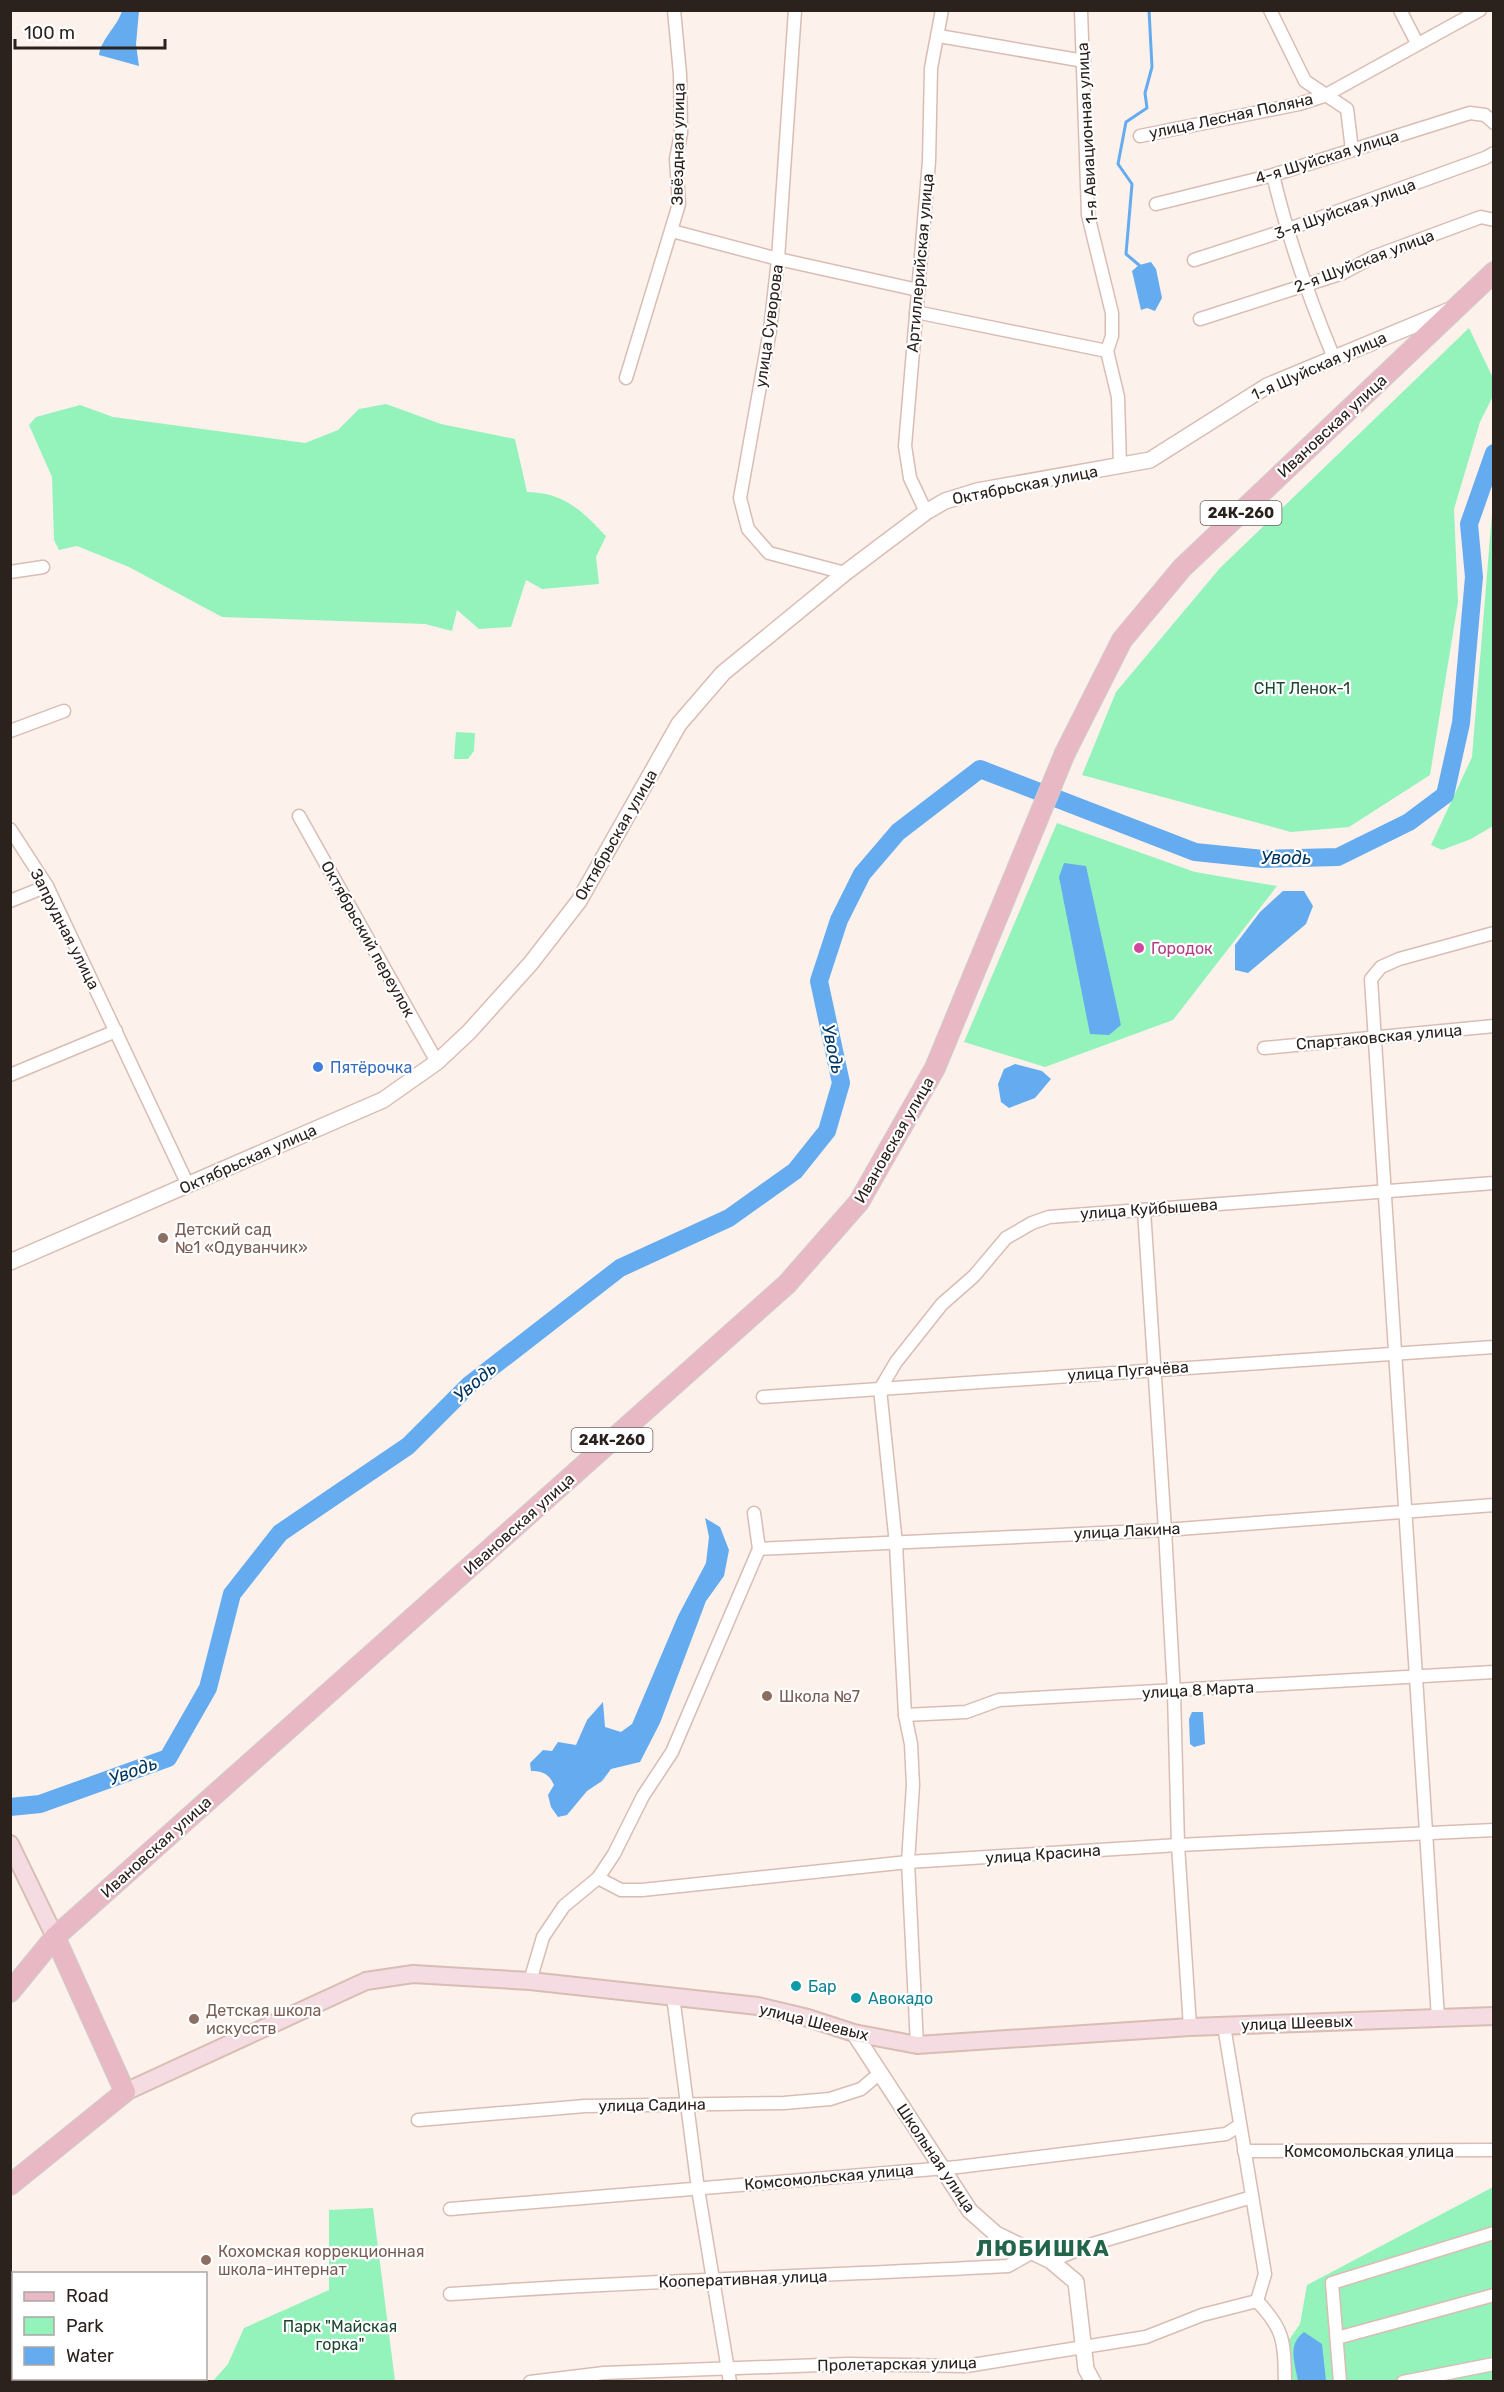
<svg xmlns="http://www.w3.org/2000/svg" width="1504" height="2392" viewBox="0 0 1504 2392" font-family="Rubik,sans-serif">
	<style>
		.green { fill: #94f2bb }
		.water { fill: #65abef }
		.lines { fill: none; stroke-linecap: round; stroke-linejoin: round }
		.stream { stroke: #65abef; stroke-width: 3 }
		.river { stroke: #65abef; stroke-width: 18 }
		.minor-casing { stroke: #d9bdb3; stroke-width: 15 }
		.tertiary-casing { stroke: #d9bdb3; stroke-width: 18 }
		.secondary-casing { stroke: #d9bdb3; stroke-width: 20 }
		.primary-casing { stroke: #d0cecd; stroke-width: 22 }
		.minor { stroke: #fff; stroke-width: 12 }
		.tertiary { stroke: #fff; stroke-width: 15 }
		.secondary { stroke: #f4dce2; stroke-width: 16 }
		.primary { stroke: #e8b9c5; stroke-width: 20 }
		.hotel-dot { fill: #d1479c; stroke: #fff; stroke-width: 2 }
		.shop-dot { fill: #3f7fe0; stroke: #fff; stroke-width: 2 }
		.education-dot { fill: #8d6e63; stroke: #fff; stroke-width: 2 }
		.culture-dot { fill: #0f9aa8; stroke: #fff; stroke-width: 2 }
		.labels { text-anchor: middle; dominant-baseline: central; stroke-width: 4.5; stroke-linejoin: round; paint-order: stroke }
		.shield { fill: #fff; stroke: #6b6461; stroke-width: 1.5 }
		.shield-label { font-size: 15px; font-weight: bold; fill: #2b211d }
		.street-label { font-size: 16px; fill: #2b211d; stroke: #fff }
		.park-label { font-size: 16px; fill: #1e4730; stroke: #fff }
		.hotel-label { font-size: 16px; fill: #b23c85; stroke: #fff; text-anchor: start }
		.shop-label { font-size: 16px; fill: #366cbe; stroke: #fff; text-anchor: start }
		.education-label { font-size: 16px; fill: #785e54; stroke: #fff; text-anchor: start }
		.culture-label { font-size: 16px; fill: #0d838f; stroke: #fff; text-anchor: start }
		.water-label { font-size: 18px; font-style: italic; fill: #003560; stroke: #fff }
		.district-label { font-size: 22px; font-weight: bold; letter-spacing: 1.5px; fill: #23654a; stroke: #fff }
	</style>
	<rect width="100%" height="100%" fill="#fdf1ec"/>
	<g class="green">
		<polygon points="1469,328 1493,378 1493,396 1480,422 1454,509 1458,602 1430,775 1349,827 1291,832 1082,775 1116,692 1220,568"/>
		<path d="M 386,404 L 441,424 L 515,439 L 527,492 C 565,493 581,510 606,536 L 596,557 L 599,584 L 542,589 L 526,580 L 511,627 L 479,629 L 457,610 L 452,631 L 425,624 L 222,617 L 129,567 L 77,546 L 59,550 L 54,540 L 52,477 L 29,425 L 36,417 L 80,405 L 113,417 L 305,443 L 338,430 L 359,409 Z"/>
		<polygon points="1493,501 1493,826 1471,839 1442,850 1431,845 1472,757"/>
		<polygon points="456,732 475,733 474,751 468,759 454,759"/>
		<polygon points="1057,823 1195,872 1277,886 1173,1020 1045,1067 964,1042"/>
		<polygon points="1493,2187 1493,2381 1290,2381 1289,2340 1300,2324 1307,2285"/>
		<polygon points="373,2208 395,2381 213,2381 228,2364 244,2328 329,2290 329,2210"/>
	</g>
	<g class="water">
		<path d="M 122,11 L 139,11 L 136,44 L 139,66 L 99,55 C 101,39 117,27 122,11 Z"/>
		<polygon points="1151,262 1156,269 1162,298 1155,311 1147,308 1141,310 1132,271 1139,265"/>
		<polygon points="1064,863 1086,866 1121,1025 1109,1035 1090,1034 1059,877"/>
		<polygon points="1283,891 1304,891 1313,906 1306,924 1248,973 1235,970 1235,945 1260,912"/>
		<polygon points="1015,1064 1042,1071 1051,1079 1035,1098 1009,1108 1001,1102 998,1084 1004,1069"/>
		<path d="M 705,1518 L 720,1527 L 729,1550 L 724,1576 L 706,1601 L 660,1723 L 640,1762 L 611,1769 L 602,1781 L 587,1791 L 567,1815 L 558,1817 L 551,1807 L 548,1795 L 554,1785 C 549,1774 543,1771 531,1771 L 530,1763 L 543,1750 L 552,1751 L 558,1742 L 576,1745 L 587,1720 L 603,1702 L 605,1727 L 621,1732 L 632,1724 L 678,1616 L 706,1563 L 709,1537 Z"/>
		<polygon points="1192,1712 1203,1712 1205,1744 1194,1747 1190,1744 1189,1719"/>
		<path d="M 1304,2332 L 1322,2344 L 1326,2381 L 1298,2381 C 1295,2362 1287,2345 1304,2332 Z"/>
	</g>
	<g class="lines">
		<polyline class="stream" points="1139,265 1126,254 1132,184 1118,164 1126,122 1147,108 1145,93 1152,67 1149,10"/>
		<polyline class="river" points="10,1807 40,1804 168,1758 208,1688 232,1594 280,1533 408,1446 469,1385 620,1268 729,1218 795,1171 827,1131 841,1083 819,981 839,920 862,874 898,832 980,769 1195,852 1263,859 1338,857 1409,822 1445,795 1461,723 1474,577 1469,524 1494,453"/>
		<defs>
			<g id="minor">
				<polyline points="795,10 778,259 770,330 740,498 748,529 769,553 845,573"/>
				<polyline points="1081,10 1088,215 1112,313 1112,336 1107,351 1118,397 1120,466"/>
				<polyline points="1270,10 1305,81 1347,109 1352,150"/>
				<polyline points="1400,10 1417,43"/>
				<polyline points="939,36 1084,61"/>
				<polyline points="1140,136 1299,104 1324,96 1480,10"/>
				<path d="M 1273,175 C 1288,239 1309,298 1334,358"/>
				<polyline points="1156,204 1273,175 1470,113 1485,115 1494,123"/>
				<polyline points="672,231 778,259 918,290"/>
				<polyline points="1194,260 1286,230 1485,158 1494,153"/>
				<polyline points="916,312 1107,351"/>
				<polyline points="1200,319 1343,273 1373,257 1481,217 1494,220"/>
				<polyline points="626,378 679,204 676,159 681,133 680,74 674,10"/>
				<polyline points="926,512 910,478 905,446 929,161 931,68 942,10"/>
				<polyline points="10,572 43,567"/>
				<polyline points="10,731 64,711"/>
				<polyline points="299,816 437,1062"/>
				<polyline points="10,829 47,886 188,1185"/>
				<polyline points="10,901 47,886"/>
				<polyline points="1264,1048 1494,1026"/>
				<polyline points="10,1075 116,1031"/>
				<polyline points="1144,1210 1165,1530 1174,1692 1178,1845 1190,2027"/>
				<polyline points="763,1397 1494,1347"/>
				<polyline points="759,1549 1165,1530 1494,1505"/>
				<polyline points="905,1715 966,1712 999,1700 1494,1672"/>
				<polyline points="598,1878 621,1890 642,1890 908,1862 1178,1845 1494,1830"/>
				<polyline points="530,1981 543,1937 564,1906 598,1878 614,1854 643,1796 672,1752 759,1549 754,1513"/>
				<polyline points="673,1996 698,2189 730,2382"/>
				<polyline points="1438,2018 1371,979 1381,967 1399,959 1494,933"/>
				<polyline points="1224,2026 1265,2274 1257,2301"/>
				<polyline points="917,2045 908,1862 913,1785 911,1744 905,1715 896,1544 880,1389 896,1362 942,1304 974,1276 1006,1238 1032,1223 1049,1217 1494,1183"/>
				<polyline points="418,2120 585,2106 784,2103 830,2099 861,2089 880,2073"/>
				<polyline points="1244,2151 1494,2150"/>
				<polyline points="450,2209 958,2167 1226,2134 1240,2125"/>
				<polyline points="1051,2261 1089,2245 1252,2197"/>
				<path d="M 450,2294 C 636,2281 822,2276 1008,2266 L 1033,2252"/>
				<path d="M 1257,2301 C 1285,2330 1284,2342 1285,2382"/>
				<polyline points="1337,2338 1494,2295"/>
				<polyline points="530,2382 604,2373 848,2364 966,2366 1146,2337 1202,2315 1257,2301"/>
				<polyline points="1340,2382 1332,2283 1494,2233"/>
				<polyline points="1403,2382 1494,2364"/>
			</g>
			<g id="tertiary">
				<polyline points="10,1262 383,1100 437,1062 469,1032 531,963 579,901 679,724 723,673 845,573 926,512 945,501 977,491 1150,460 1267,386 1450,310"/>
				<polyline points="854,2033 970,2211 996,2234 1051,2261 1076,2282 1086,2369 1093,2382"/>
			</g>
			<g id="secondary">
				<polyline points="10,1844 55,1937"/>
				<polyline points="125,2092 366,1981 413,1974 530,1981 758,2006 808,2018 854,2033 917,2045 1190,2027 1494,2016"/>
			</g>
			<g id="primary">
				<polyline points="10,1992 55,1937 787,1284 859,1202 935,1068 1065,753 1122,640 1182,568 1494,272"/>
				<polyline points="10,2185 125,2092 55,1937"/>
			</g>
		</defs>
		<use href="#minor" class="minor-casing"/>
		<use href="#tertiary" class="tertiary-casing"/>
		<use href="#secondary" class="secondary-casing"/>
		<use href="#primary" class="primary-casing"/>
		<use href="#minor" class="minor"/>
		<use href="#tertiary" class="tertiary"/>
		<use href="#secondary" class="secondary"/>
		<use href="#primary" class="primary"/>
	</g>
	<circle class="hotel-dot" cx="1139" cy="948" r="6"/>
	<circle class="shop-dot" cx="318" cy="1067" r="6"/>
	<g class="education-dot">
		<circle cx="163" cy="1238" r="6"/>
		<circle cx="767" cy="1696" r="6"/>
		<circle cx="194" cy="2019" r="6"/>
		<circle cx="206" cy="2260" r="6"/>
	</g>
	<g class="culture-dot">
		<circle cx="796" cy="1986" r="6"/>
		<circle cx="856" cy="1998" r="6"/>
	</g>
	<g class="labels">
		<g class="shield">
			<rect x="1200.5" y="501" width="81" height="24" rx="4.5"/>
			<rect x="571.5" y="1428" width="81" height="24" rx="4.5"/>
		</g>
		<g class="shield-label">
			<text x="1241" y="513">24К-260</text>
			<text x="612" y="1440">24К-260</text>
		</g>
		<g class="street-label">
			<text transform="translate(1231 116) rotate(-12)">улица Лесная Поляна</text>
			<text transform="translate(1087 133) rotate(-93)">1-я Авиационная улица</text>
			<text transform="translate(678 144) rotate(-89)">Звёздная улица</text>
			<text transform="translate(1327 157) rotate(-17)">4-я Шуйская улица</text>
			<text transform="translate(1345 209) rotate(-20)">3-я Шуйская улица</text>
			<text transform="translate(1364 261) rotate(-21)">2-я Шуйская улица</text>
			<text transform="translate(920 263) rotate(-85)">Артиллерийская улица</text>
			<text transform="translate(769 326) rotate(-82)">улица Суворова</text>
			<text transform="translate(1319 366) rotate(-24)">1-я Шуйская улица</text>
			<text transform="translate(1332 426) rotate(-43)">Ивановская улица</text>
			<text transform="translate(1025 485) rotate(-11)">Октябрьская улица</text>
			<text transform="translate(616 835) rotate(-60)">Октябрьская улица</text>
			<text transform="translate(65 929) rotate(63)">Запрудная улица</text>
			<text transform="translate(368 939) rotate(61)">Октябрьский переулок</text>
			<text transform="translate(1379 1037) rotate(-5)">Спартаковская улица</text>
			<text transform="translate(894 1140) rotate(-60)">Ивановская улица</text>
			<text transform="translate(248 1159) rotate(-24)">Октябрьская улица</text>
			<text transform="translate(1149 1209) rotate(-4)">улица Куйбышева</text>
			<text transform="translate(1128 1371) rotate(-4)">улица Пугачёва</text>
			<text transform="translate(519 1524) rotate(-42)">Ивановская улица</text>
			<text transform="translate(1127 1531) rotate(-3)">улица Лакина</text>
			<text transform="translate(1198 1690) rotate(-3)">улица 8 Марта</text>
			<text transform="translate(156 1847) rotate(-42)">Ивановская улица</text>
			<text transform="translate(1043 1854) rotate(-4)">улица Красина</text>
			<text transform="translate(814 2022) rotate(14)">улица Шеевых</text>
			<text transform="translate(1297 2023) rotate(-2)">улица Шеевых</text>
			<text transform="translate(652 2105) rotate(-1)">улица Садина</text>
			<text x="1369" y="2151">Комсомольская улица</text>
			<text transform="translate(936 2158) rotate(56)">Школьная улица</text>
			<text transform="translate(829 2177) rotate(-5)">Комсомольская улица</text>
			<text transform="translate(743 2279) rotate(-2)">Кооперативная улица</text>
			<text transform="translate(897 2364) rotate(-1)">Пролетарская улица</text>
		</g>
		<g class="park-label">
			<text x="1302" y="688">СНТ Ленок-1</text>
			<text x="340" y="2326">Парк "Майская<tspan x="340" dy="18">горка"</tspan></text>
		</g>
		<g class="hotel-label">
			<text x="1151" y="948">Городок</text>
		</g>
		<g class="shop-label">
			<text x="330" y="1067">Пятёрочка</text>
		</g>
		<g class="education-label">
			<text x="175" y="1229">Детский сад<tspan x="175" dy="18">№1 «Одуванчик»</tspan></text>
			<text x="779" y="1696">Школа №7</text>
			<text x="206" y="2010">Детская школа<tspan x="206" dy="18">искусств</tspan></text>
			<text x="218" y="2251">Кохомская коррекционная<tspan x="218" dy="18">школа-интернат</tspan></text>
		</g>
		<g class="culture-label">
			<text x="808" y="1986">Бар</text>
			<text x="868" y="1998">Авокадо</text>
		</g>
		<g class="water-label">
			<text x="1286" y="858">Уводь</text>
			<text transform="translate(833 1049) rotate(78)">Уводь</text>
			<text transform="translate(475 1382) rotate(-41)">Уводь</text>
			<text transform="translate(133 1771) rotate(-20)">Уводь</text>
		</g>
		<g class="district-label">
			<text x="1043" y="2248">ЛЮБИШКА</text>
		</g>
	</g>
	<rect width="1504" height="2392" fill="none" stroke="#2b211d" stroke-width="24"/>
	<rect x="12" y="2272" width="195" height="108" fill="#ffffff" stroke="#aaa6a5" stroke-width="1.5"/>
	<rect x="24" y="2292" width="30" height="9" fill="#e8b9c5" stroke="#aaa6a5" stroke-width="1.5"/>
	<text x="66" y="2302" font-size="18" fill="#2b211d">Road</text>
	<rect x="24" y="2317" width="30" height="18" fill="#94f2bb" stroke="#aaa6a5" stroke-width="1.5"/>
	<text x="66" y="2332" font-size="18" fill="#2b211d">Park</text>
	<rect x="24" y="2347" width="30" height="18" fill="#65abef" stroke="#aaa6a5" stroke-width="1.5"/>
	<text x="66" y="2362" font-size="18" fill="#2b211d">Water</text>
	<path d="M15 39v9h150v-9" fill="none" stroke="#2b211d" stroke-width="3"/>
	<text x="24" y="39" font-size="18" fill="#2b211d" stroke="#ffffff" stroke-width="4.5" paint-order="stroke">100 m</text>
</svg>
